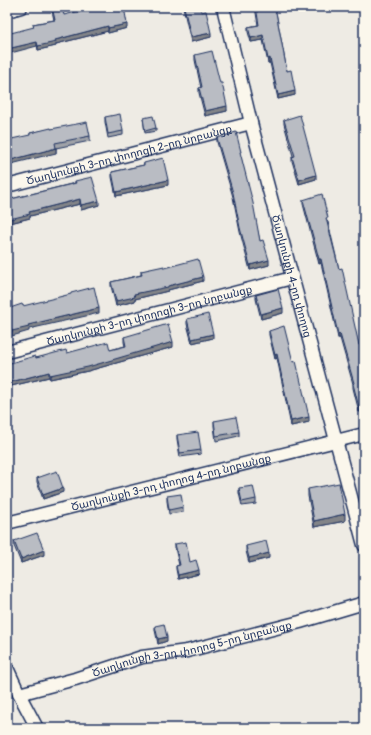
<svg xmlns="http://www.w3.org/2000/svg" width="371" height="735" viewBox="0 0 371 735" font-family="Pangolin,'Noto Sans Armenian',sans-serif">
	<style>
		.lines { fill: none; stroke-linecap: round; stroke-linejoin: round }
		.minor-casing { stroke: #1b2f5e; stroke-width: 15 }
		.minor { stroke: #fbf7ec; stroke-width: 12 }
		.wall { fill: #9fa2a8; stroke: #1b2f5e }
		.shaded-wall { fill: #828488; stroke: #1b2f5e }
		.building { fill: #b9bcc3; stroke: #1b2f5e }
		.labels { text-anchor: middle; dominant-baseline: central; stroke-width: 3; stroke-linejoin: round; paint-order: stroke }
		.street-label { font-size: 11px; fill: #1b2f5e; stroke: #fbf7ec }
	</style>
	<rect width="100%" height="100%" fill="#eeebe4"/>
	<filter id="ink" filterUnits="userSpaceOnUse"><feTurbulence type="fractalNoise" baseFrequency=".025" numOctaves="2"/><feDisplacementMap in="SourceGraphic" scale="8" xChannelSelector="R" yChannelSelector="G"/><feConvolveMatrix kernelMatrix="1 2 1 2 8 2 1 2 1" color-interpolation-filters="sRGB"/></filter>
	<g filter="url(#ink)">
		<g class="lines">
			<defs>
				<g id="minor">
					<path id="s1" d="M 223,7 L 251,123 L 364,545"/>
					<polyline points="7,11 21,7"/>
					<path id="s2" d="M 7,186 L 251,123"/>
					<path id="s3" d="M 7,352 L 292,278"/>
					<path id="s4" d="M 7,523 L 364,434"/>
					<polyline points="7,668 19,694 37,728"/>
					<path id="s5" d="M 19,694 L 75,679 L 142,657 L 187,651 L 300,622 L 364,603"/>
				</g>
			</defs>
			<use href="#minor" class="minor-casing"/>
			<use href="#minor" class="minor"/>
		</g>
		<g class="wall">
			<polygon points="52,7 64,15 127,28 108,33 108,31 56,44 56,46 38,50 33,24 54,20 52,11"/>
			<polygon points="183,7 200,7 201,12 211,37 191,42"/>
			<polygon points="255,7 275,7 287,71 295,95 278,99 270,63 268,63 263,40 251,42 248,32 248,27 258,25"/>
			<polygon points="359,7 364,7 364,25 362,25"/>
			<polygon points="195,55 220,83 227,111 205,116 199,93 199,88 201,88 195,60"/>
			<polygon points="105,117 123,131 123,135 108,138 105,122"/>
			<polygon points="143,118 156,128 156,131 145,133"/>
			<polygon points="284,120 316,179 299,184 292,161 292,157 293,156 284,124"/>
			<polygon points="51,129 90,136 90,141 56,148 56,153 30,135 30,133"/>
			<polygon points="217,138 241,156 241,157 260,241 269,265 250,270 240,232 233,197 217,142"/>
			<polygon points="144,163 168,185 116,196 112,177 112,172 144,165"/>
			<polygon points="75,181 99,205 81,210 80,204 30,216 30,218 10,223 7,200 75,183"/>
			<polygon points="303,200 328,222 339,269 359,345 364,355 364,410 359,412 353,388 353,384 340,338 338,338 321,263 319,264 303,204"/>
			<polygon points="164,268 203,281 168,290 168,291 135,299 135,301 116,306 111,286 111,282 141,275 141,271"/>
			<polygon points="256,295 283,313 261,319 256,299"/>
			<polygon points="187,319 213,338 192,343 187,324"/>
			<polygon points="269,331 293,362 309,422 291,426 277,358 275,359 269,335"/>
			<polygon points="124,337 173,347 88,371 50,379 49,377 7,387 7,364 36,358 67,353 110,350 125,346 124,342"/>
			<polygon points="214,421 239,432 239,436 216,441 214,426"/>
			<polygon points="177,435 201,450 201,454 180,457 177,439"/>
			<polygon points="37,478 63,492 43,499 37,482"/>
			<polygon points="239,488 256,499 256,504 242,506 239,493"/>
			<polygon points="308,489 345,521 314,527 308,496"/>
			<polygon points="167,496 183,507 183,512 169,514 167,501"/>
			<polygon points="14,541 44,555 21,563 14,546"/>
			<polygon points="175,544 190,562 199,574 178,579 176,569 176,566 179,565 175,548"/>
			<polygon points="246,546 269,558 249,563 246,551"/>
			<polygon points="155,626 167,641 158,644 155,630"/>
		</g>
		<g class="shaded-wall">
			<polygon points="127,24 127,28 108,33 108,28"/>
			<polygon points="108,26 108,31 56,44 56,46 38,50 38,46 55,40"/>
			<polygon points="211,33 211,37 191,42 191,37"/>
			<polygon points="263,35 263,40 251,42 251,38"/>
			<polygon points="37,42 37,46 7,54 7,49"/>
			<polygon points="270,58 270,63 268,63 268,59"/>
			<polygon points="295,91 295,95 278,99 278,95"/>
			<polygon points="227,106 227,111 205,116 205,111"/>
			<polygon points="56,148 56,153 7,165 7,161"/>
			<polygon points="316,175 316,179 299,184 299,180"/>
			<polygon points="168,180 168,185 116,196 116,192"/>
			<polygon points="80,199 80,204 30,216 30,218 10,223 10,219 29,212"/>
			<polygon points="99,201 99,205 81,210 81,205"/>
			<polygon points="9,217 9,222 7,222 7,218"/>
			<polygon points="319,259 321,259 321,263 319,264"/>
			<polygon points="269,260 269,265 250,270 250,265"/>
			<polygon points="203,277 203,281 168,290 168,291 135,299 135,301 116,306 116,301 134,294"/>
			<polygon points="99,308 99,313 29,329 29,331 12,336 12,331 28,325"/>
			<polygon points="283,308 283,313 261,319 261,314"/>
			<polygon points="11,328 11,333 7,334 7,330"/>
			<polygon points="213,334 213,338 192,343 192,339"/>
			<rect x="338" y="334" width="2" height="4"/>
			<polygon points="173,342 173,347 88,371 50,379 50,375"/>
			<polygon points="277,354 277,358 275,359 275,355"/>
			<polygon points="49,372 49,377 7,387 7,383"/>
			<polygon points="364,406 364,410 359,412 359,407"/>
			<polygon points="309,417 309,422 291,426 291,421"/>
			<polygon points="63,488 63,492 43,499 43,495"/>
			<polygon points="345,514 345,521 314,527 314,521"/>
			<polygon points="44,550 44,555 21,563 21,559"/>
			<polygon points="269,553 269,558 249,563 249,558"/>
			<polygon points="199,570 199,574 178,579 178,575"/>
			<polygon points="167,637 167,641 158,644 158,639"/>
		</g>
		<g class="building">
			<polygon points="52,7 62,7 64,15 97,7 124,7 127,24 108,28 108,26 55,40 56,42 38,46 37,42 7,49 7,34 34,27 33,24 55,20"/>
			<polygon points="184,7 200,7 201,12 206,11 211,33 191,37"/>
			<polygon points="256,7 275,7 287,71 291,70 295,91 278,95 270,58 268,59 263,35 251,38 248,27 259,25"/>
			<polygon points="359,7 364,7 364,21 362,21"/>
			<polygon points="212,51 220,83 222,83 227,106 205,111 199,88 202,87 195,55"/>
			<polygon points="120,114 123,131 108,134 105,117"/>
			<polygon points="300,115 316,175 299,180 292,157 295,156 284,120"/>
			<polygon points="153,116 156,128 145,131 143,118"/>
			<polygon points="87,122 90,136 55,143 56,148 7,161 7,140 30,135 30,133 51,128 51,129"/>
			<polygon points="236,132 241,152 240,152 253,203 260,241 263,240 269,260 250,265 240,228 233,193 217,138"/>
			<polygon points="163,158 168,180 116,192 112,172 144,165 144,163"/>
			<polygon points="92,177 99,201 81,205 80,199 29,212 30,214 10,219 9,217 7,218 7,200 76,183 75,181"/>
			<polygon points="322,194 328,218 326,218 339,269 342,268 359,345 361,344 364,355 364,406 359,407 353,384 354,383 340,334 338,334 321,259 319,259 303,200"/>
			<polygon points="198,259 203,277 168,286 168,287 134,294 135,297 116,301 111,282 142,275 141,271 164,266 164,268"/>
			<polygon points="94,287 99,308 28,325 29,327 12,331 11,328 7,330 7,309 22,304 23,306 71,294 71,293"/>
			<polygon points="278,289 283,308 261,314 256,295"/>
			<polygon points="208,314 213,334 192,339 187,319"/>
			<polygon points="168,324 173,342 88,367 50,375 49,372 7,383 7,364 35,356 36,358 66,350 67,353 108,342 110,350 126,346 124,337"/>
			<polygon points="284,326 293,362 296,361 309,417 291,421 277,354 275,355 269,331"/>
			<polygon points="236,417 239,432 216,436 214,421"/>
			<polygon points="198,432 201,450 180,453 177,435"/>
			<polygon points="364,447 364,455 362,448"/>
			<polygon points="57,471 63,488 43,495 37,478"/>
			<polygon points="339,483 345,514 314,521 308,489"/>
			<polygon points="253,486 256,499 242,502 239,488"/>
			<polygon points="181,494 183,507 169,510 167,496"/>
			<polygon points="37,533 44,550 21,559 14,541"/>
			<polygon points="266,541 269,553 249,558 246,546"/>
			<polygon points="186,542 190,562 196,560 199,570 178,575 176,566 180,565 175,544"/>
			<polygon points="164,624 167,637 158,639 155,626"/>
		</g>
	</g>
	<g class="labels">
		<g class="street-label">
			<text stroke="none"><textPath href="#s2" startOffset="126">Ծաղկունքի 3-րդ փողոցի 2-րդ նրբանցք</textPath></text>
			<text stroke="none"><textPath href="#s1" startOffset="278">Ծաղկունքի 4-րդ փողոց</textPath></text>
			<text stroke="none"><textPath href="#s3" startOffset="147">Ծաղկունքի 3-րդ փողոցի 3-րդ նրբանցք</textPath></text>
			<text stroke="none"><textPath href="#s4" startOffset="169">Ծաղկունքի 3-րդ փողոց 4-րդ նրբանցք</textPath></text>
			<text stroke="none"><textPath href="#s5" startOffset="179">Ծաղկունքի 3-րդ փողոց 5-րդ նրբանցք</textPath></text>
		</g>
	</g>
	<rect width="371" height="735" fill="none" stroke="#fbf7ec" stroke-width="24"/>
	<rect x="12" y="12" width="347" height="711" fill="none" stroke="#1b2f5e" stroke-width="1.5" filter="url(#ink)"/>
</svg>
